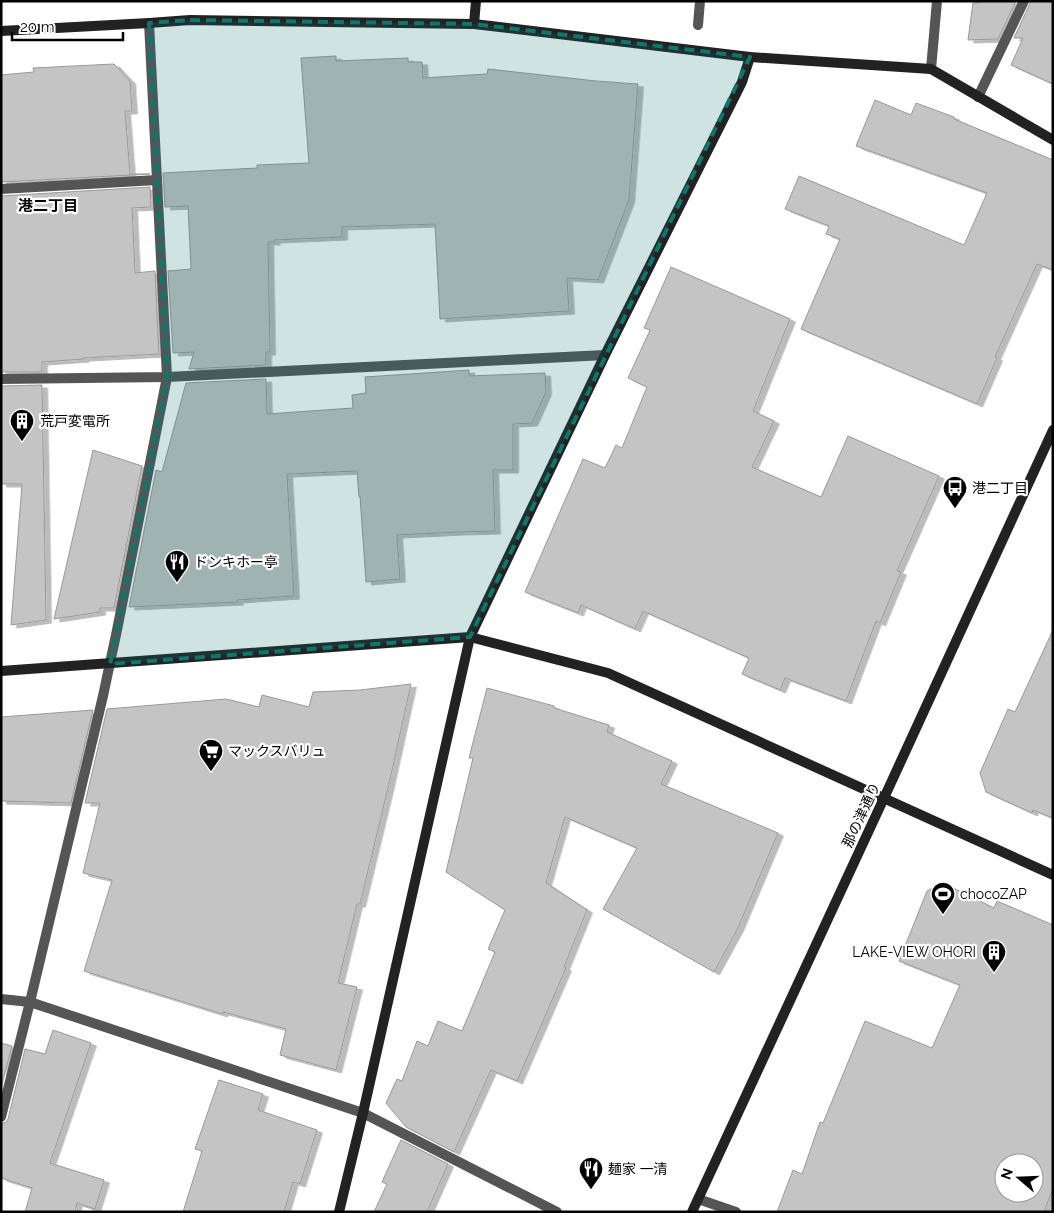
<svg xmlns="http://www.w3.org/2000/svg" width="1054" height="1213" viewBox="0 0 1054 1213" font-family="Raleway,'Noto Sans JP',sans-serif">
	<style>
		.building { fill: #c4c4c4; stroke: #999; fill-rule: evenodd; filter: url(#shadow) }
		.lines { fill: none; stroke-linecap: round; stroke-linejoin: round }
		.lane { stroke: #555; stroke-width: 10 }
		.street { stroke: #555; stroke-width: 10 }
		.secondary { stroke: #222; stroke-width: 10 }
		.marked { fill: #0f766e; fill-opacity: 0.2; stroke: #0f766e; stroke-width: 4; stroke-dasharray: 10 6; stroke-linejoin: round }
		.labels { text-anchor: middle; dominant-baseline: central; stroke-width: 4.5; stroke-linejoin: round; paint-order: stroke }
		.poi-label { font-size: 14px; fill: #000; stroke: #fff; text-anchor: start }
		.street-label { font-size: 14px; fill: #000; stroke: #fff }
		.neighbourhood-label { font-size: 15px; font-weight: bold; fill: #000; stroke: #fff }
	</style>
	<defs>
		<filter id="shadow"><feDropShadow dx="5.5" dy="3" stdDeviation="0" flood-color="#0004"/></filter>
	</defs>
	<rect width="100%" height="100%" fill="#fff"/>
	<g class="building">
		<polygon points="980,1 1016,1 998,39 968,40 973,3 979,3"/>
		<polygon points="1031,1 1053,1 1053,84 1011,65 1023,38 1014,38"/>
		<polygon points="336,56 336,61 408,58 408,62 422,62 423,78 487,74 488,69 596,81 638,84 629,200 598,280 567,278 569,311 440,319 435,224 342,227 342,237 274,240 275,242 268,242 270,352 266,352 266,365 189,369 194,352 173,353 168,271 191,269 188,206 165,207 163,173 257,168 257,165 309,163 301,58"/>
		<polygon points="114,64 130,81 132,111 125,111 130,174 150,174 1,182 1,75 34,72 33,68"/>
		<polygon points="875,100 911,115 916,103 954,117 954,119 1053,160 1053,270 1037,264 995,357 997,358 977,404 801,329 840,239 826,234 829,226 785,209 799,176 964,245 987,193 856,146"/>
		<polygon points="150,187 151,207 132,208 135,273 155,271 159,354 84,358 84,359 42,362 42,372 1,372 1,196"/>
		<polygon points="671,267 790,319 753,411 774,421 752,467 821,497 848,436 939,476 897,571 901,572 880,623 876,621 846,701 785,678 780,690 742,674 749,658 643,611 635,629 581,605 578,613 525,592 583,459 605,468 616,445 622,448 647,387 628,378 650,330 644,328"/>
		<polygon points="469,370 469,376 545,373 546,392 532,423 513,424 513,470 493,470 495,531 458,532 397,535 400,579 366,582 360,496 359,497 357,471 287,474 294,596 237,600 238,602 129,607 156,470 162,472 186,383 266,379 267,414 353,408 352,395 366,393 365,377"/>
		<polygon points="42,385 46,620 11,625 22,484 1,484 1,386"/>
		<polygon points="93,450 142,466 114,608 100,608 100,612 54,619"/>
		<polygon points="1053,630 1053,818 1033,810 1032,813 986,792 980,773 1008,709 1015,712"/>
		<polygon points="411,684 389,784 360,904 357,904 338,983 357,987 336,1070 280,1055 286,1029 223,1012 222,1014 84,971 112,880 83,873 100,803 85,803 107,709 226,699 259,707 262,695 309,707 313,692 360,690"/>
		<polygon points="487,688 554,706 554,708 609,725 607,732 672,761 661,784 778,833 738,928 714,972 603,909 637,848 565,817 546,883 587,910 564,967 566,968 517,1081 491,1070 454,1152 406,1127 386,1103 397,1079 402,1081 417,1041 428,1046 438,1021 462,1031 495,952 488,949 505,910 446,872 473,758 469,758"/>
		<polygon points="93,710 71,803 1,801 1,717"/>
		<path d="M 943,883 L 994,908 L 997,901 L 1053,925 L 1053,1188 L 1044,1212 L 777,1212 L 793,1170 L 802,1174 L 820,1122 L 823,1123 L 865,1021 L 932,1048 L 960,985 L 899,961 L 927,891 ZM 1004,1163 L 1034,1163 L 1034,1193 L 1004,1193 Z"/>
		<polygon points="53,1030 91,1043 50,1163 104,1180 95,1209 77,1203 75,1212 25,1212 32,1188 1,1178 1,1124 6,1122 8,1119 25,1049 45,1054"/>
		<polygon points="1,1043 12,1046 1,1088"/>
		<polygon points="219,1080 263,1094 258,1110 317,1130 300,1184 293,1182 284,1212 183,1212 202,1151 195,1149"/>
		<polygon points="401,1140 448,1164 427,1212 374,1212 387,1184 382,1182"/>
	</g>
	<g class="lines">
		<polyline class="lane" points="1,189 157,180"/>
		<g class="street">
			<polyline points="698,25 700,1"/>
			<polyline points="931,69 937,1"/>
			<polyline points="978,97 1024,1"/>
			<polyline points="1,379 167,377 605,355"/>
			<polyline points="1,999 30,1002 363,1113 557,1212"/>
			<polyline points="1,1117 30,1002 103,696 117,630 167,377 149,23"/>
			<polyline points="698,1199 736,1212"/>
		</g>
		<g class="secondary">
			<polyline points="474,24 476,1"/>
			<polyline points="1,31 149,23 190,20 474,24 750,57 931,69 1053,140"/>
			<polyline points="1,671 470,637 608,673 1053,875"/>
			<polyline points="339,1212 363,1113 470,637 605,355 742,82 750,57"/>
			<polyline points="692,1212 884,798 1053,430"/>
		</g>
	</g>
	<path class="marked" d="M 190,20 L 474,24 L 750,57 L 470,637 L 110,664 L 167,377 L 149,23 Z"/>
	<defs>
		<symbol id="building-pin" viewBox="-11 -11 22 30"><path d="M0 17L-7.5 6A9.5 9.5 0 1 1 7.5 6Z" fill="#000" stroke="#fff"/><path d="M-4-6H4V6H1V3H-1V6H-4ZM-2.5-4.3h1.7v1.8h-1.7ZM.8-4.3h1.7v1.8H.8ZM-2.5-1h1.7V.8h-1.7ZM.8-1h1.7V.8H.8Z" fill="#fff"/></symbol>
		<symbol id="bus-pin" viewBox="-11 -11 22 30"><path d="M0 17L-7.5 6A9.5 9.5 0 1 1 7.5 6Z" fill="#000" stroke="#fff"/><path d="M-5-6H5V4H4V6H2V4H-2V6H-4V4H-5ZM-3.5-4V0h7V-4ZM-3.5 1.2v1.5H-2V1.2ZM2 1.2v1.5H3.5V1.2Z" fill="#fff"/></symbol>
		<symbol id="restaurant-pin" viewBox="-11 -11 22 30"><path d="M0 17L-7.5 6A9.5 9.5 0 1 1 7.5 6Z" fill="#000" stroke="#fff"/><path d="M-5-6h1v4h1v-4h1v4h1v-4h1v5L-1.5 .5V6h-2V.5L-5-1ZM5-6V6H3V1.5H1.5Q1.5-4 5-6Z" fill="#fff"/></symbol>
		<symbol id="supermarket-pin" viewBox="-11 -11 22 30"><path d="M0 17L-7.5 6A9.5 9.5 0 1 1 7.5 6Z" fill="#000" stroke="#fff"/><path d="M-6-5.5h2.5l.6 2H6L4.5 2H-2.5L-4.4-4H-6ZM-1.5 3.2a1.3 1.3 0 1 0 .1 0ZM3 3.2a1.3 1.3 0 1 0 .1 0Z" fill="#fff"/></symbol>
		<symbol id="stadium-pin" viewBox="-11 -11 22 30"><path d="M0 17L-7.5 6A9.5 9.5 0 1 1 7.5 6Z" fill="#000" stroke="#fff"/><path d="M0-5a6.5 5 0 1 0 0 10a6.5 5 0 1 0 0-10ZM-3.5-1.8h7v3.6h-7Z" fill="#fff"/></symbol>
	</defs>
	<g fill-rule="evenodd">
		<use href="#building-pin" x="8" y="407" width="28" height="38"/>
		<use href="#bus-pin" x="941" y="474" width="28" height="38"/>
		<use href="#restaurant-pin" x="163" y="548" width="28" height="38"/>
		<use href="#supermarket-pin" x="197" y="737" width="28" height="38"/>
		<use href="#stadium-pin" x="929" y="880" width="28" height="38"/>
		<use href="#building-pin" x="980" y="938" width="28" height="38"/>
		<use href="#restaurant-pin" x="577" y="1155" width="28" height="38"/>
	</g>
	<g class="labels">
		<g class="poi-label">
			<text x="40" y="421">荒戸変電所</text>
			<text x="972" y="488">港二丁目</text>
			<text x="194" y="562">ドンキホー亭</text>
			<text x="228" y="751">マックスバリュ</text>
			<text x="960" y="894">chocoZAP</text>
			<text x="976" y="952" text-anchor="end">LAKE-VIEW OHORI</text>
			<text x="608" y="1169">麺家 一清</text>
		</g>
		<g class="street-label">
			<text transform="translate(861 815) rotate(-65)">那の津通り</text>
		</g>
		<g class="neighbourhood-label">
			<text x="48" y="206">港二丁目</text>
		</g>
	</g>
	<rect width="1054" height="1213" fill="none" stroke="#000000" stroke-width="5"/>
	<g transform="translate(1019 1178) rotate(289)"><circle r="24" fill="#ffffff" stroke="#999999"/>
	<path d="M0-4L9 19L0 12L-9 19Z" fill="#000000"/>
	<text y="-8" font-size="14" font-weight="bold" text-anchor="middle" fill="#000000">N</text>
	</g>
	<path d="M12 32v8h111v-8" fill="none" stroke="#000000" stroke-width="2.5"/>
	<text x="20" y="32" font-size="15" fill="#000000" stroke="#ffffff" stroke-width="4" paint-order="stroke">20 m</text>
</svg>
